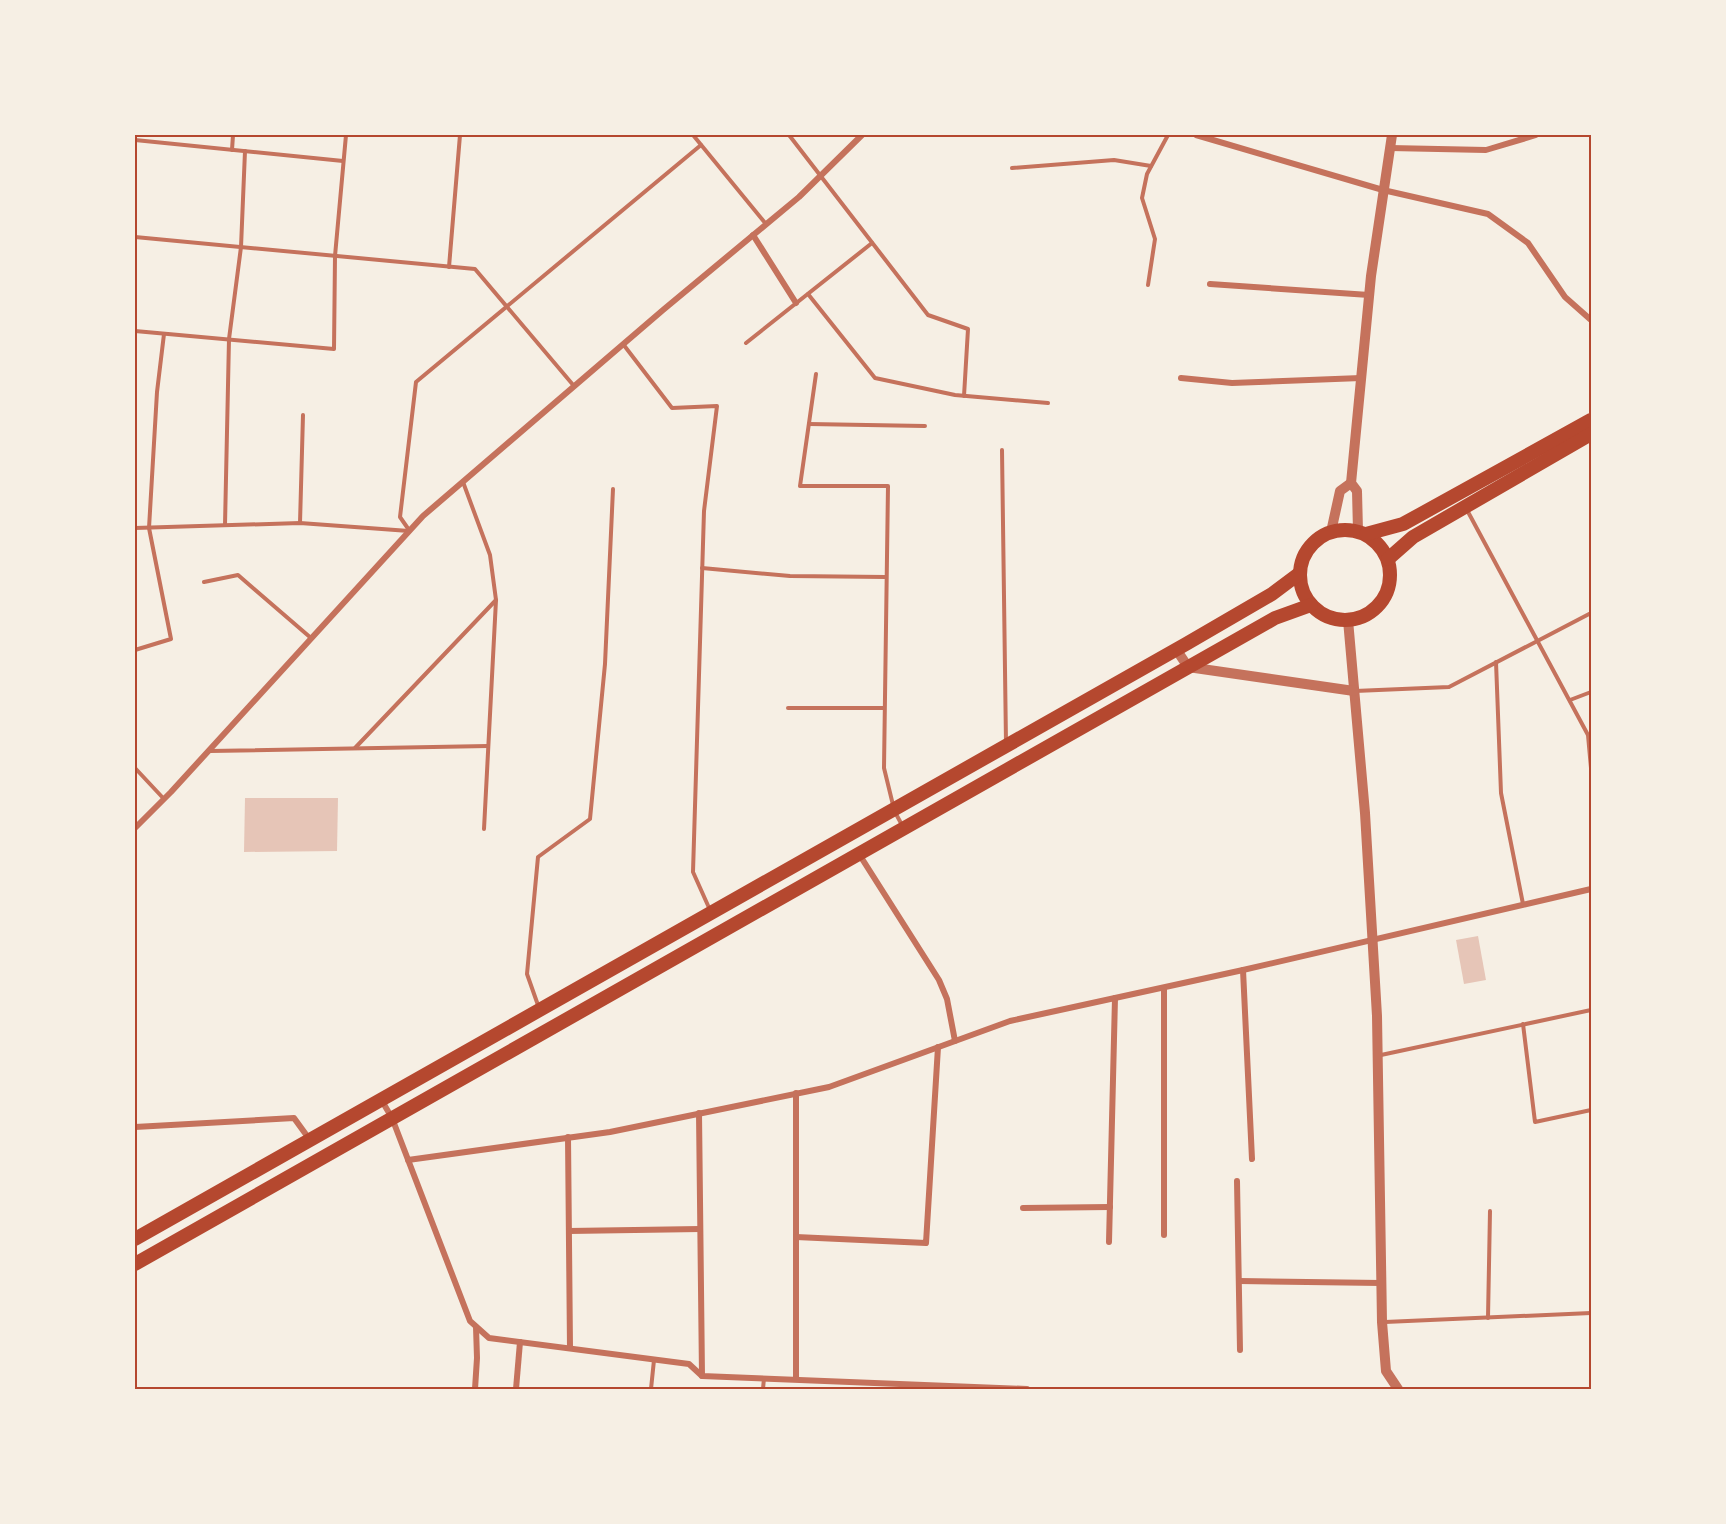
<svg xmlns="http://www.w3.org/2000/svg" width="1726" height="1524" viewBox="0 0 1726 1524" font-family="'Work Sans',sans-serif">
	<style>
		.building { fill: #e6c5b7 }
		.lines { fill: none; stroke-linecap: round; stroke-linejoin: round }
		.service { stroke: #c5725c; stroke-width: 4 }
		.minor { stroke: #c5725c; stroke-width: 6 }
		.tertiary { stroke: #c5725c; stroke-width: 10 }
		.primary { stroke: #b5482f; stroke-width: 14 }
		.neatline { fill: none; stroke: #b5482f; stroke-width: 2 }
	</style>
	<rect width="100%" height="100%" fill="#f6efe4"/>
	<g class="building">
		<polygon points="245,798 338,798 337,851 244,852"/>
		<polygon points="1478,936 1486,980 1464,984 1456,940"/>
	</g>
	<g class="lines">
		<g class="service">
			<polyline points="693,135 766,224"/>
			<polyline points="789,135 928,315 968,329 964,396"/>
			<polyline points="135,140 343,161"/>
			<polyline points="232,150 233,135"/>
			<polyline points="1012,168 1114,160 1151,166"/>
			<polyline points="135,237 475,269 574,386"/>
			<polyline points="449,267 460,135"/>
			<polyline points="1148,285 1155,239 1142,198 1147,174 1168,135"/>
			<polyline points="808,294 875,378 955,395 1048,403"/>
			<polyline points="135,331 334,349 335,256 346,135"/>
			<polyline points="746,343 872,243"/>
			<polyline points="623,344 672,408 717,406 704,511 693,872 710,910"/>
			<polyline points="816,374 800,486 888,486 884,768 893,805"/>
			<polyline points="809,424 925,426"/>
			<polyline points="1002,450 1006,743"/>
			<polyline points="463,482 490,555 496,600 484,829"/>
			<polyline points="1467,510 1588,735 1591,768"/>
			<polyline points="300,523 303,415"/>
			<polyline points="225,525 229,339 241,247 245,151"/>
			<polyline points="135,528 300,523 409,531"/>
			<polyline points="409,530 400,517 416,382 701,145"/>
			<polyline points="702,568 790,576 886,577"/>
			<polyline points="204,582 238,575 311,638"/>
			<polyline points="135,650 171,639 149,528 157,392 164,334"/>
			<polyline points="1496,662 1501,793 1523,904"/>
			<polyline points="1355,691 1449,687 1591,613"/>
			<polyline points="1570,700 1591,692"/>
			<polyline points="788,708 884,708"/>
			<polyline points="355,748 496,600"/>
			<polyline points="210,751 488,746"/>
			<polyline points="135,768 164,799"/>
			<polyline points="895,812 903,827"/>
			<polyline points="539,1008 527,974 538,857 590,819 605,664 613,489"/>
			<polyline points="1523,1024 1535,1122 1591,1110"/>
			<polyline points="1381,1055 1591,1010"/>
			<polyline points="1488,1318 1490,1211"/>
			<polyline points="1385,1322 1591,1313"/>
			<polyline points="651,1389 654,1360"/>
			<polyline points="763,1389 764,1378"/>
		</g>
		<g class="minor">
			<polyline points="1196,135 1383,190 1488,214 1528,243 1565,297 1591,320"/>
			<polyline points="1390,148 1486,150 1536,135"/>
			<polyline points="753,235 796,303"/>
			<polyline points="1210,284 1369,295"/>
			<polyline points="1181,378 1232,383 1361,378"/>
			<polyline points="135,828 171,792 423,516 663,310 799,197 862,135"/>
			<polyline points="859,854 939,980 947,999 955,1041"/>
			<polyline points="1243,970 1252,1159"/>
			<polyline points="796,1093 796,1379"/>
			<polyline points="382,1101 392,1118 470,1321 489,1338 689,1364 702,1376 1027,1389"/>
			<polyline points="699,1113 702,1376"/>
			<polyline points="135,1127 294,1118 310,1140"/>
			<polyline points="568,1137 570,1348"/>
			<polyline points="408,1160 610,1132 829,1087 1010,1021 1243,970 1591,889"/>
			<polyline points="1237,1181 1240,1350"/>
			<polyline points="1023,1208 1110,1207"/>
			<polyline points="569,1231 700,1229"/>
			<polyline points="1164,1235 1164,988"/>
			<polyline points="796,1237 926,1243 938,1047"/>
			<polyline points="1109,1242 1115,998"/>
			<polyline points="1240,1281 1381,1283"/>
			<polyline points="475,1389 477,1358 476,1327"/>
			<polyline points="516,1389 520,1342"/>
		</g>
		<g class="tertiary">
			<polyline points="1358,531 1357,491 1351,483 1371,276 1392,135"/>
			<polyline points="1331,532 1340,491 1351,483"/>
			<polyline points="1348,620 1365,813 1377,1016 1382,1322 1386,1371 1398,1389"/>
			<polyline points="1176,649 1188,667 1354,691"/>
		</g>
		<g class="primary">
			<circle cx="1345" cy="575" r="45"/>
			<polyline points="1366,534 1403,524 1591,420"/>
			<polyline points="1388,559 1413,537 1591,434"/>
			<polyline points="135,1239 1186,644 1272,594 1300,573"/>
			<polyline points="135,1264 1275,618 1311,605"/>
		</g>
	</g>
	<rect width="1726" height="1524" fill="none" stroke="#f6efe4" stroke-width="273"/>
	<rect x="136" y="136" width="1454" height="1252" class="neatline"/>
</svg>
